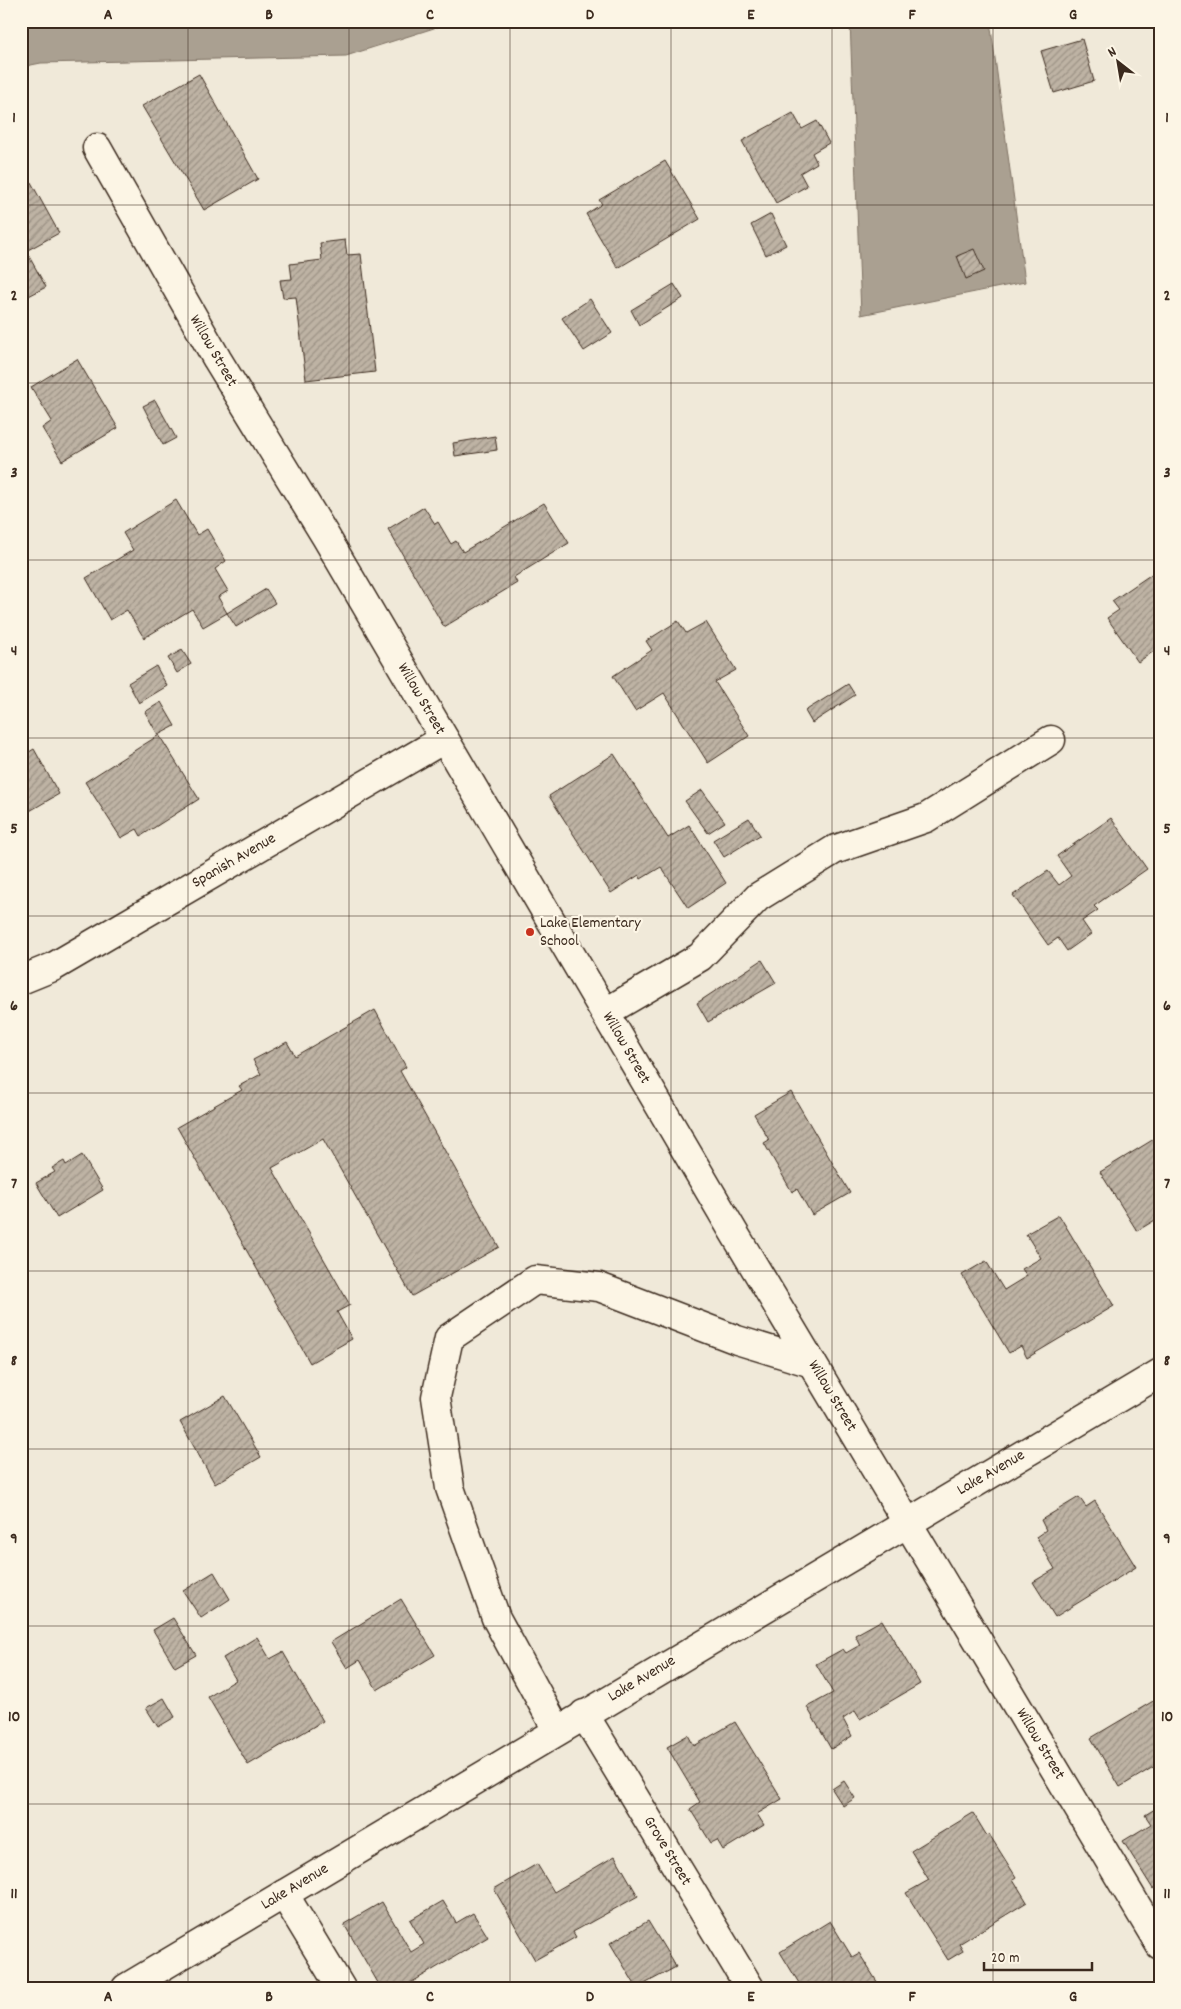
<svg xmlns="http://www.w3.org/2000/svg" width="1181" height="2009" viewBox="0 0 1181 2009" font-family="Dekko,sans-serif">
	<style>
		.water { fill: #aaa091; stroke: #7e7163 }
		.building { fill: url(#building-hatch); stroke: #3b2a1e }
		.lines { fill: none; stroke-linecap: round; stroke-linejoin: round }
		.minor-casing { stroke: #3b2a1e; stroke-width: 31 }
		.minor { stroke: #fcf5e5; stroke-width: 28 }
		.grid { fill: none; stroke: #3b2a1e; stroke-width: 1; stroke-opacity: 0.55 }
		.poi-dot { fill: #c8321e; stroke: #fcf5e5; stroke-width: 2 }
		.labels { text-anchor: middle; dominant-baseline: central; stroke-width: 4.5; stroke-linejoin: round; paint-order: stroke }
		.street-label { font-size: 16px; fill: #3b2a1e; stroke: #fcf5e5 }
		.poi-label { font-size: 16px; fill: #3b2a1e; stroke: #fcf5e5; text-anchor: start }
		.neatline { fill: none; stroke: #3b2a1e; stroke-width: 2 }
		.grid-label { font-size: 16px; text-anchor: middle; font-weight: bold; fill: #3b2a1e }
	</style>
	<defs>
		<pattern id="building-hatch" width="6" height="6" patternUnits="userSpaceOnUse" patternTransform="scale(1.25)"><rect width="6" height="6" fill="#beb3a4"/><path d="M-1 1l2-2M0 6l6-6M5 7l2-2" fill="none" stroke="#9c9285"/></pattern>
	</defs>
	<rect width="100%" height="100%" fill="#f0e9d9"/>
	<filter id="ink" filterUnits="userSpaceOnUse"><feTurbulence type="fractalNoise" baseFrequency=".02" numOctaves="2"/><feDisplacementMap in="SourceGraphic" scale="10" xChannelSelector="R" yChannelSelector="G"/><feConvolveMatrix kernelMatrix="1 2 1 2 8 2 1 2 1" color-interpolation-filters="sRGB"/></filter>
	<g filter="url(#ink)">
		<g class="water">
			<polygon points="21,21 456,21 346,56 41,63 21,67"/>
			<polygon points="850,21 990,21 1025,282 861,315"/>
		</g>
		<g class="building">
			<polygon points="1082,39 1094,81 1054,93 1041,51"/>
			<polygon points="199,74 258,179 204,210 142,106"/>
			<polygon points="793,113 802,129 817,121 829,143 812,153 817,163 800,173 807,186 776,203 742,141"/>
			<polygon points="665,161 700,219 618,268 586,214 602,204 599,200"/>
			<polygon points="21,164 59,233 26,251 46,287 21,300"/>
			<polygon points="771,214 786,245 766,255 751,225"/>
			<polygon points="345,240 347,255 361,254 375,372 306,380 296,297 283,298 280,280 292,279 290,264 322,260 320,243"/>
			<polygon points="974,249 984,271 966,279 957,256"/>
			<polygon points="674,284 683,298 639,325 631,310"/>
			<polygon points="590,299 612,333 584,351 562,318"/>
			<polygon points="77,359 118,428 62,461 42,428 52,421 31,387"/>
			<polygon points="155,400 176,438 163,445 143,406"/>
			<polygon points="495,436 497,450 455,456 453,443"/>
			<polygon points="176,500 197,535 207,529 226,561 215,569 228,591 218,597 227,613 203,627 192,609 144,638 127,610 110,620 86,578 133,550 123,533"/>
			<polygon points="544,503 569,543 514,577 517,583 444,627 388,529 424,507 435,524 438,522 451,544 456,541 463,552"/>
			<polygon points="1156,571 1160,577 1160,647 1138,662 1107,618 1119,610 1112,601"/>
			<polygon points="266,589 275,603 236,627 227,613"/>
			<polygon points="678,621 686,633 706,622 736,670 715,682 749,736 708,763 664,693 635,711 613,676 652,650 646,641"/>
			<polygon points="182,650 191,664 177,673 168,658"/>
			<polygon points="156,666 167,686 139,703 128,683"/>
			<polygon points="848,684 855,695 812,723 805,711"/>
			<polygon points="161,702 175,726 158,735 145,712"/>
			<polygon points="159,735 199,799 141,836 137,829 121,838 85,782"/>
			<polygon points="34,749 59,794 21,816 21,757"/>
			<polygon points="614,754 668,838 689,825 726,883 688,908 661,867 641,879 639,875 611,893 549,796"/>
			<polygon points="702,790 725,822 708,833 685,801"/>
			<polygon points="749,818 760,835 724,857 713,840"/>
			<polygon points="1111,818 1147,869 1094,906 1098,910 1082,921 1091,934 1067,951 1058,938 1048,945 1013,895 1048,871 1059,885 1071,876 1057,856"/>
			<polygon points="762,960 776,983 708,1022 697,1003"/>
			<polygon points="375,1010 406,1067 400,1071 499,1247 412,1296 323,1139 272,1168 350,1305 337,1312 352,1339 310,1363 177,1127 242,1090 239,1086 261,1074 253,1060 287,1042 295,1056"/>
			<polygon points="791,1092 850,1193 812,1215 797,1189 792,1192 764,1143 769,1140 754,1114"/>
			<polygon points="1159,1136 1160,1217 1137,1231 1100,1172"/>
			<polygon points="82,1155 103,1190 57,1218 36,1183 55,1172 52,1168 64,1161 66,1165"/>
			<polygon points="1059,1215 1114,1306 1027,1358 1021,1346 1009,1353 962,1275 986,1261 1004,1290 1027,1276 1022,1269 1041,1258 1026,1234"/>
			<polygon points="225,1396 261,1457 215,1484 180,1422"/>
			<polygon points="1079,1497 1086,1507 1095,1501 1136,1567 1055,1617 1033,1582 1055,1569 1036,1537 1046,1530 1041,1520"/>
			<polygon points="214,1572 230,1599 201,1618 183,1591"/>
			<polygon points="401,1599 435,1655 377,1690 360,1660 347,1668 331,1642"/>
			<polygon points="173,1618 196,1655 175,1667 153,1630"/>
			<polygon points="882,1620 920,1684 860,1719 855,1711 843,1719 852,1736 831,1749 807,1707 833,1693 816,1664 843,1649 846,1653 860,1645 855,1635"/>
			<polygon points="257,1637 270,1659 283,1652 323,1721 248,1765 208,1697 236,1680 223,1658"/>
			<polygon points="1160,1697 1160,1763 1120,1787 1091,1738"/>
			<polygon points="164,1698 175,1717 158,1727 146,1708"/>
			<polygon points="735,1722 782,1799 757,1814 764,1825 723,1850 717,1840 711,1843 690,1809 700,1802 667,1747 688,1735 694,1746"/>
			<polygon points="844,1781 855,1798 843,1806 832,1789"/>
			<polygon points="1160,1806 1160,1884 1153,1889 1123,1841 1151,1824 1145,1815"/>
			<polygon points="973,1813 987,1836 989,1834 1016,1877 1013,1879 1027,1902 959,1944 963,1951 948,1960 906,1893 929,1880 911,1851"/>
			<polygon points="615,1856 638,1896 573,1932 576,1937 535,1960 494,1889 537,1864 554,1892"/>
			<polygon points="443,1901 456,1923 473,1913 488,1937 402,1988 381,1988 344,1924 382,1902 411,1952 424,1944 410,1920"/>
			<polygon points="648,1921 676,1967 637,1988 610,1943"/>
			<polygon points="830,1921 852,1957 859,1953 881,1988 802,1988 780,1952"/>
		</g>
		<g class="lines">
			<defs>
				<g id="minor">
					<polyline points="97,148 217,359 326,537 733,1231 1160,1945"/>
					<polyline points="21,980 53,967 444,739"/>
					<polyline points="606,1012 700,957 758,897 834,850 926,818 1051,740"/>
					<polyline points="584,1714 750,1988"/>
					<polyline points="557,1730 496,1618 450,1488 436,1397 449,1338 535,1280 599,1287 737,1340 812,1363"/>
					<polyline points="284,1894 341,1988"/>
					<polyline points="126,1988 1160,1373"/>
				</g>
			</defs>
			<use href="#minor" class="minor-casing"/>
			<use href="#minor" class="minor"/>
		</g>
	</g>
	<path class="grid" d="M 188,21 L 188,1988M 349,21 L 349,1988M 510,21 L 510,1988M 671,21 L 671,1988M 832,21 L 832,1988M 993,21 L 993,1988M 21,205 L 1160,205M 21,383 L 1160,383M 21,560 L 1160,560M 21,738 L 1160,738M 21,916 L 1160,916M 21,1093 L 1160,1093M 21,1271 L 1160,1271M 21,1449 L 1160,1449M 21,1626 L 1160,1626M 21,1804 L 1160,1804"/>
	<circle class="poi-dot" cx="530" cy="932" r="5"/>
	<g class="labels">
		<g class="street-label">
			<text transform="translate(213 351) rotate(60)">Willow Street</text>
			<text transform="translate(421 699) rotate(60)">Willow Street</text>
			<text transform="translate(234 861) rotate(-30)">Spanish Avenue</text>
			<text transform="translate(626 1048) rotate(60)">Willow Street</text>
			<text transform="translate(832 1396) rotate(59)">Willow Street</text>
			<text transform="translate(991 1473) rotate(-30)">Lake Avenue</text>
			<text transform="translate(642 1679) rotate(-31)">Lake Avenue</text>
			<text transform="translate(1040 1744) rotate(59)">Willow Street</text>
			<text transform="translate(667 1851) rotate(59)">Grove Street</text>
			<text transform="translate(295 1887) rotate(-31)">Lake Avenue</text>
		</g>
		<g class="poi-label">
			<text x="540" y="923">Lake Elementary<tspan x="540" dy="18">School</tspan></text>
		</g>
	</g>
	<rect width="1181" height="2009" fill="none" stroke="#fcf5e5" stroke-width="55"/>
	<g transform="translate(1118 62) rotate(329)" stroke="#fcf5e5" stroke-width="4" paint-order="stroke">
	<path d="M0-4L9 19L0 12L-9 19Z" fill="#3b2a1e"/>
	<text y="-8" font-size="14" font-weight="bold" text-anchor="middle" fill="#3b2a1e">N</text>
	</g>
	<path d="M984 1962v8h108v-8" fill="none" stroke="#3b2a1e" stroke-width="2.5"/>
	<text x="991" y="1962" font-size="15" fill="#3b2a1e" stroke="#fcf5e5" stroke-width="4" paint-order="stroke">20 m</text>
	<rect x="28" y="28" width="1126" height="1954" class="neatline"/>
	<g class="grid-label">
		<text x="108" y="19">A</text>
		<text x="269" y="19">B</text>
		<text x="430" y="19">C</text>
		<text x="590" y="19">D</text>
		<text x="751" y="19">E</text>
		<text x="912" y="19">F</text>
		<text x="1073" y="19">G</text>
		<text x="14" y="122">1</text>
		<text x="1167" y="122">1</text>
		<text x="14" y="300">2</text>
		<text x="1167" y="300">2</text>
		<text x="14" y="477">3</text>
		<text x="1167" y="477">3</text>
		<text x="14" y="655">4</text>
		<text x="1167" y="655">4</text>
		<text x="14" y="833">5</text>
		<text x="1167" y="833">5</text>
		<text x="14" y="1010">6</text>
		<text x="1167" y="1010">6</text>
		<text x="14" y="1188">7</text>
		<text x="1167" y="1188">7</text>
		<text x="14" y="1365">8</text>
		<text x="1167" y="1365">8</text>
		<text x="14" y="1543">9</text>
		<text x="1167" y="1543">9</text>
		<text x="14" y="1721">10</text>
		<text x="1167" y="1721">10</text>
		<text x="14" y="1898">11</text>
		<text x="1167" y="1898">11</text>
		<text x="108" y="2001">A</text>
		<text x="269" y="2001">B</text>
		<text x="430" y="2001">C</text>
		<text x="590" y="2001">D</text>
		<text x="751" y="2001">E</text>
		<text x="912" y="2001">F</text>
		<text x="1073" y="2001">G</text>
	</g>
</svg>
